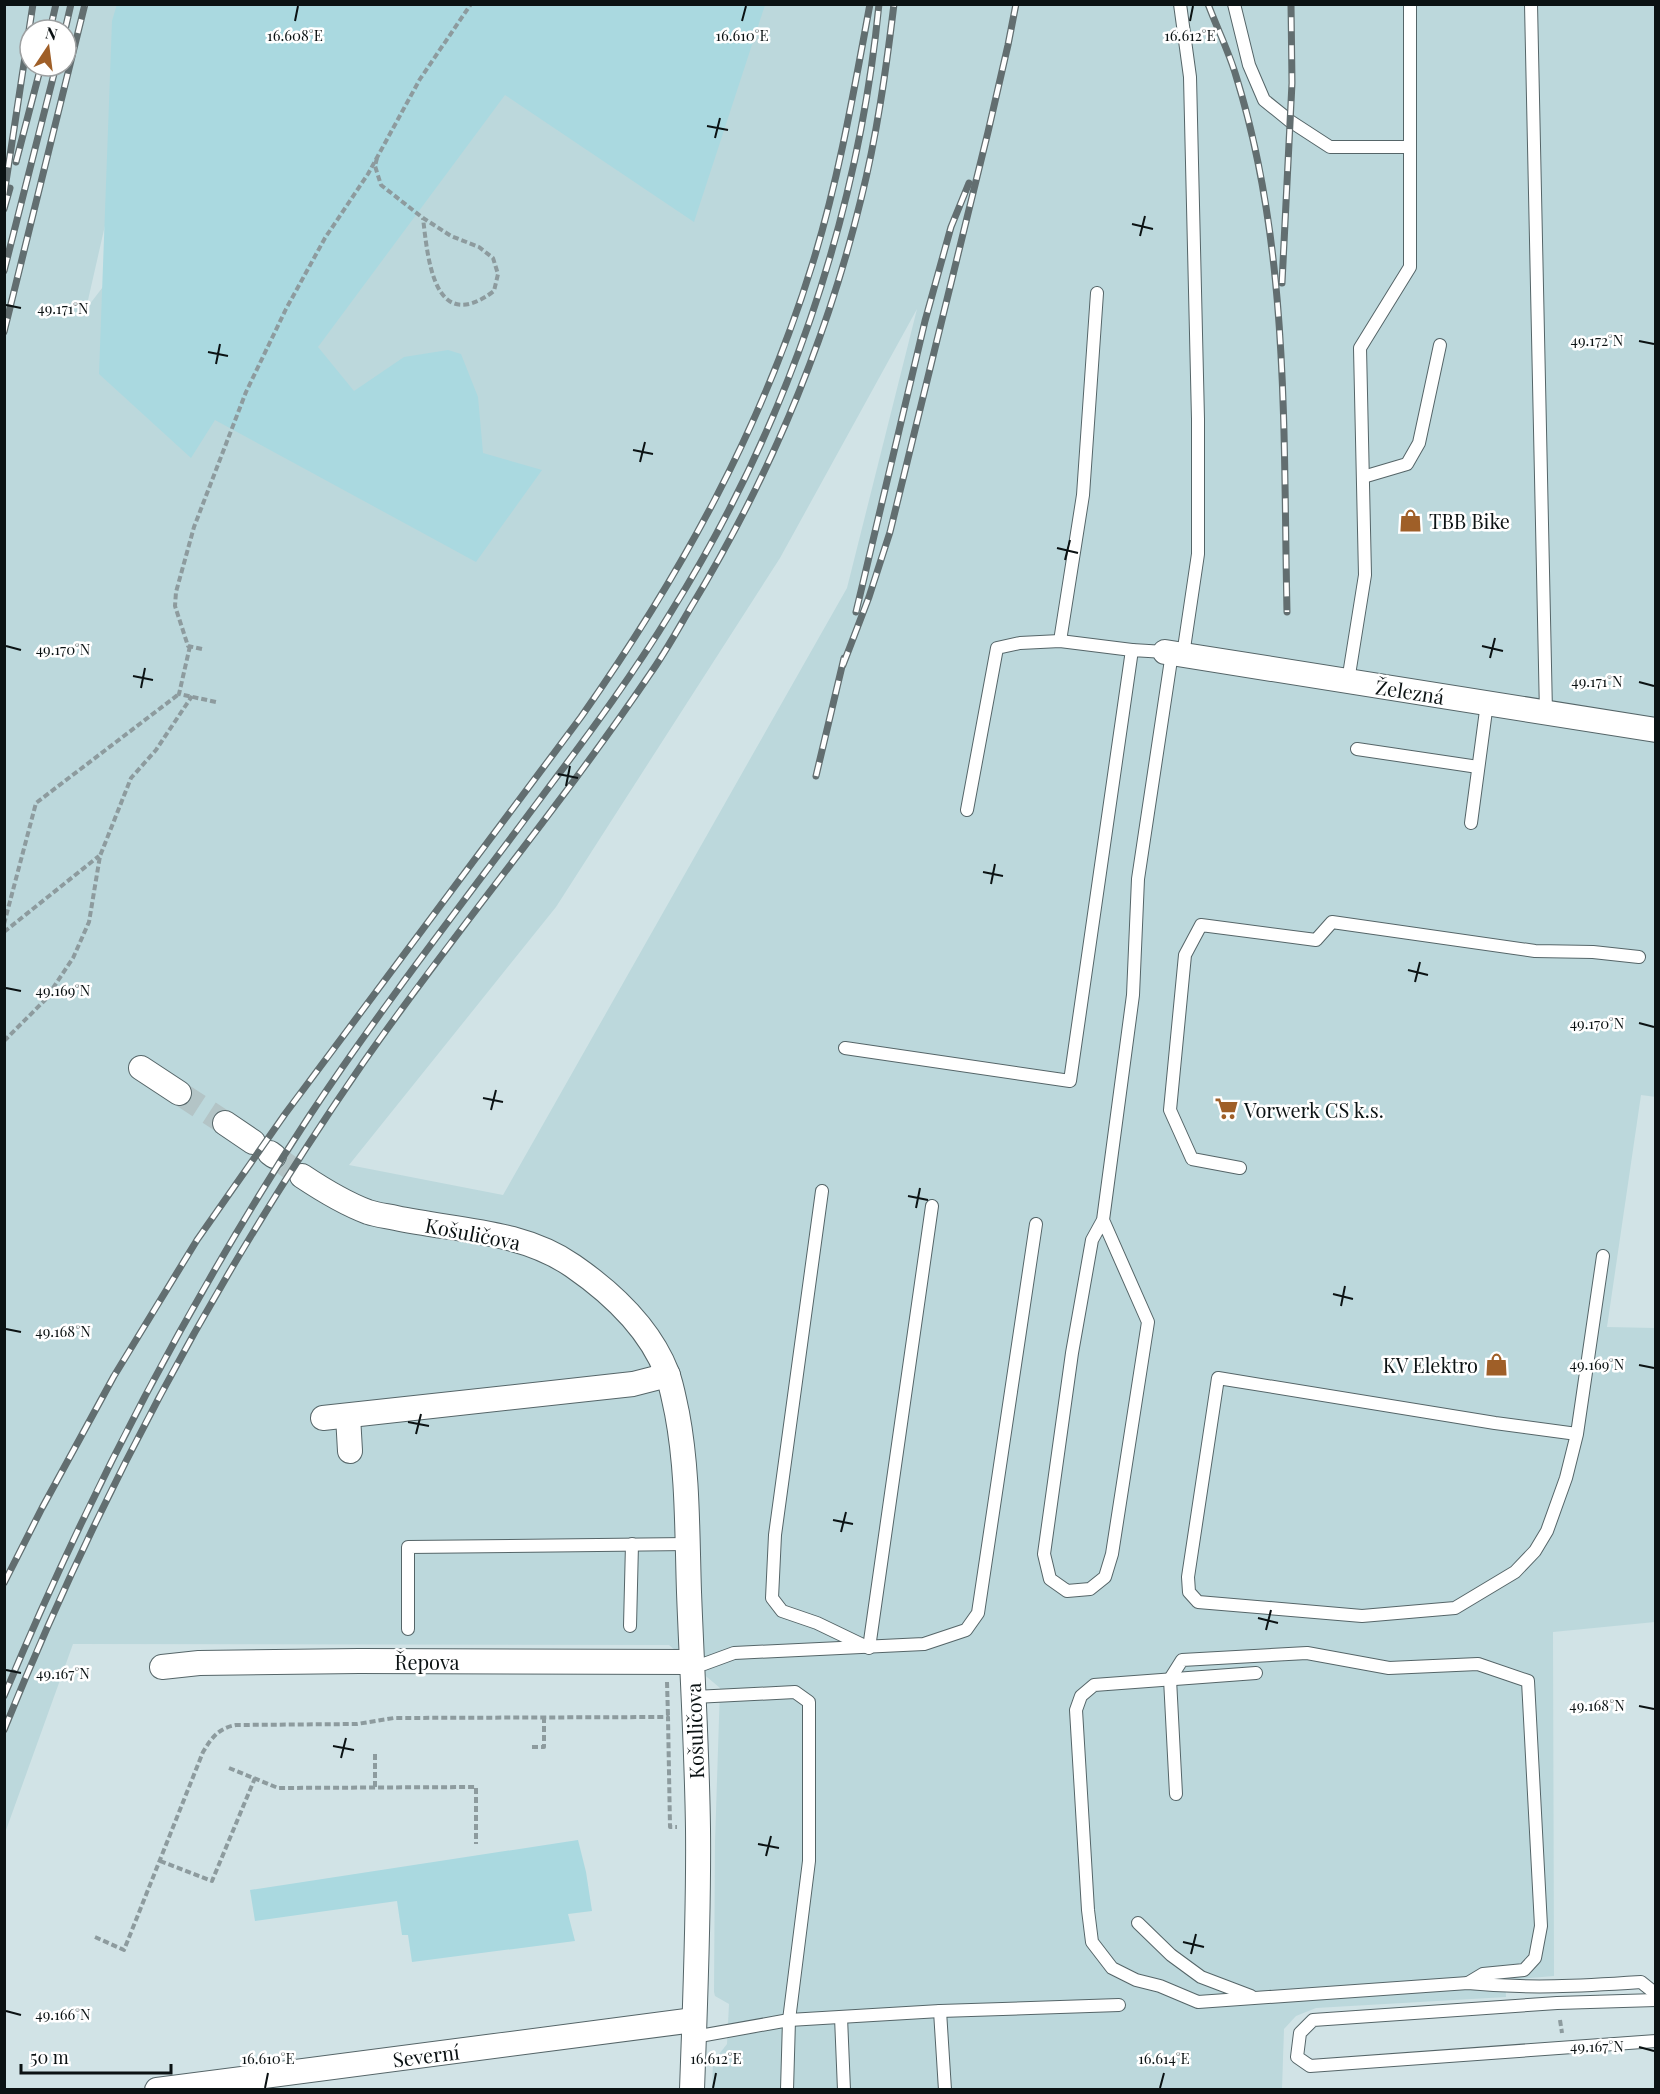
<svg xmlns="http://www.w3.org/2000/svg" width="1660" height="2094" viewBox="0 0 1660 2094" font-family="'Playfair Display',serif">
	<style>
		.built { fill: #bcd8dc; fill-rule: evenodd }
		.green { fill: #aad9e0 }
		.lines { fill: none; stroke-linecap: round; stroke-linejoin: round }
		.minor-tunnel { stroke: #b3c4c6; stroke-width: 24; stroke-dasharray: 24 12; stroke-linecap: butt }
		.service-casing { stroke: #556568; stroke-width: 14 }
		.minor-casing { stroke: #556568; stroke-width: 26 }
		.path { stroke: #8d9b9e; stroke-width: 4; stroke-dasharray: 6 3; stroke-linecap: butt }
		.service { stroke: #fff; stroke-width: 12 }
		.minor { stroke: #fff; stroke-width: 24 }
		.rail-casing { stroke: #626e70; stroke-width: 7 }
		.rail { stroke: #fff; stroke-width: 4.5; stroke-dasharray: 14; stroke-linecap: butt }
		.ticks { fill: none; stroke: #0b1213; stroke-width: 2 }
		.labels { text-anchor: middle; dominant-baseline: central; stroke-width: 5; stroke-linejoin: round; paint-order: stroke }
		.poi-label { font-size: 20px; fill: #0b1213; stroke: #fff; text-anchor: start }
		.street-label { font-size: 20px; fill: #0b1213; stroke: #fff }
		.ticks-label { font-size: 15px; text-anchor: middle; fill: #0b1213; stroke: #fff; stroke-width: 5; stroke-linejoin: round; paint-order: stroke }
	</style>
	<rect width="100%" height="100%" fill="#d1e3e6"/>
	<path class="built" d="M 5,5 L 155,5 L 86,309 L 256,87 L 325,5 L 1655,5 L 1656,1097 L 1641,1095 L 1607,1327 L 1655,1328 L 1655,1622 L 1553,1632 L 1554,1976 L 1505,1980 L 1506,1997 L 1316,2008 L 1296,2016 L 1284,2029 L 1282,2089 L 712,2089 L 713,2062 L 727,2044 L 729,2004 L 715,1996 L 714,1992 L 715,1842 L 720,1688 L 669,1645 L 73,1644 L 5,1833 ZM 30,30 L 66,30 L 66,66 L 30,66 ZM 917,309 L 847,588 L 503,1195 L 349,1165 L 556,907 L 780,558 Z"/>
	<g class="green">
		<polygon points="117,4 765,5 694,222 505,95 318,347 354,391 404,357 448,350 461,354 478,397 483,453 542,470 476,562 215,420 191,458 99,374 112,21"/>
		<polygon points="578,1840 586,1872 592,1911 568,1914 575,1941 412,1962 408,1935 402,1935 397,1901 255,1921 250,1890"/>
	</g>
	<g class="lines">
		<g class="minor-tunnel">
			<polyline points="179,1093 225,1123"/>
			<polyline points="274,1156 302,1176"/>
		</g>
		<defs>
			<g id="service">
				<polyline points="1180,4 1190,77 1198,419 1198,554 1183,655"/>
				<polyline points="1234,4 1249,65 1264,100 1290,121 1330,147 1410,147"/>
				<polyline points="1531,4 1546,713"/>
				<polyline points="1363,477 1407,464 1419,443 1440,345"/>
				<polyline points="1060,641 1083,495 1097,293"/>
				<polyline points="1348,681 1365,575 1360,348 1410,267 1410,4"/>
				<polyline points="1357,749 1478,767"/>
				<polyline points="967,810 997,648 1020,643 1060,641 1132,650"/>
				<polyline points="1471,823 1487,703"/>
				<polyline points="845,1048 1070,1081 1132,650 1165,652"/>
				<polyline points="1240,1168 1192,1159 1170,1110 1185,955 1201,925 1316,940 1332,922 1535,951 1593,952 1639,957"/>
				<polyline points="822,1191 775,1535 772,1598 782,1611 817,1623 869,1648 932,1206"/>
				<polyline points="1103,1220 1092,1240 1072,1353 1044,1554 1050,1579 1067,1591 1090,1589 1105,1577 1112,1554 1148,1322 1103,1220 1133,995 1138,879 1172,653"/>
				<polyline points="1577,1434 1495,1423 1218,1378 1188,1577 1189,1592 1198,1602 1362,1616 1455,1608 1515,1572 1535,1551 1547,1531 1566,1478 1577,1434 1603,1256"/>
				<polyline points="630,1626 632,1544"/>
				<polyline points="408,1629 408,1547 688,1544"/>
				<polyline points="692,1662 704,1664 734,1653 924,1644 966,1630 978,1613 1036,1224"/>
				<path d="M 1256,1673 L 1094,1685 L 1081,1696 L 1076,1710 L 1088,1910 L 1092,1942 L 1112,1968 L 1136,1980 L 1160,1986 L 1198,2002 L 1468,1983 C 1528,1989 1581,1986 1641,1982 L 1656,1994"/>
				<polyline points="694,1697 795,1692 809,1702 809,1861 789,2020 787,2090"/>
				<polyline points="1176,1794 1170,1679 1182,1660 1307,1653 1389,1668 1478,1664 1528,1681 1541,1926 1535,1958 1524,1970 1483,1974 1468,1983"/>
				<polyline points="1138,1923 1171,1955 1201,1977 1251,1996"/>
				<polyline points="1656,2000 1557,2003 1313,2020 1300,2033 1297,2057 1310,2066 1656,2041"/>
				<polyline points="940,2011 945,2090"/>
				<polyline points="841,2017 844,2090"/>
				<polyline points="694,2037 789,2020 940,2011 1119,2005"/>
			</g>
			<g id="minor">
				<polyline points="1165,652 1656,730"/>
				<polyline points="141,1068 179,1093"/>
				<polyline points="225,1123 253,1142"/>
				<polyline points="270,1153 274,1156"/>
				<path d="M 302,1176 C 323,1190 344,1203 368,1212 C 377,1215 387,1216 396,1218 C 457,1231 521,1230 573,1266 C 612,1293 650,1329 667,1373 C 672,1386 674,1400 677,1413 C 688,1471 687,1532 689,1592 C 692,1671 697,1750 698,1829 C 699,1916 695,2003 692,2090"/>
				<polyline points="348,1416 350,1451"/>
				<polyline points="323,1418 633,1384 668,1375"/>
				<polyline points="162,1667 199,1663 359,1661 692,1662"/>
				<polyline points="157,2090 694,2020"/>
			</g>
		</defs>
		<use href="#service" class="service-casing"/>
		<use href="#minor" class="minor-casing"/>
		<g class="path">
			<path d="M 377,158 L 375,166 L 381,185 L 423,218 L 451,236 L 479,247 L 493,258 L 498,274 L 494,291 C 434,336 428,260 423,218"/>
			<polyline points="190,646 179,694 216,702"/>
			<polyline points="202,649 188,646 175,606 176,592 194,527 246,392 286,309 325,238 368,174 420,79 471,4"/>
			<polyline points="4,924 36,803 179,694"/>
			<polyline points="4,932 99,856"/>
			<polyline points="4,1041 45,1000 73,958 89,922 100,856 131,778 156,750 192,696"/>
			<polyline points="667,1682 668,1717"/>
			<polyline points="532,1747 544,1747 544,1718"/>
			<polyline points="375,1754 375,1787"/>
			<polyline points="229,1768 278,1788 476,1787 476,1844"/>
			<polyline points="160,1861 212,1881 255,1778"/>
			<path d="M 95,1937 L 124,1950 L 203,1752 C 212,1737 219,1728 236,1725 L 357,1724 L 394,1718 L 668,1717 L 670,1827 L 677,1827"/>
			<polyline points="1560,2020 1562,2033"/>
		</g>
		<use href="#service" class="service"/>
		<use href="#minor" class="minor"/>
		<defs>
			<g id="rail">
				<path d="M 1208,4 C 1217,28 1229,52 1236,76 C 1290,249 1283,433 1287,612"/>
				<polyline points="50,30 56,4"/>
				<polyline points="65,30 71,4"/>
				<polyline points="16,162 41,66"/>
				<polyline points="4,195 33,4"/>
				<polyline points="4,209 10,188"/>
				<polyline points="4,271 56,66"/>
				<polyline points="1282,283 1292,83 1291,4"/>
				<polyline points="4,332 85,4"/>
				<polyline points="856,612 925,321 951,227 969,183"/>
				<polyline points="843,665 869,597 890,532 988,132 1008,45 1016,4"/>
				<polyline points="816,776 844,658"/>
				<path d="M 4,1583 L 42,1508 L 114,1376 L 197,1240 L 285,1114 L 581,717 C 681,575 762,428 813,262 C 839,178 854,90 870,4"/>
				<path d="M 4,1696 C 89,1493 190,1299 310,1115 C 385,1002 469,895 549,787 C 592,730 634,673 671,612 C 785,429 858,220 879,4"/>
				<path d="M 4,1730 C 99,1495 219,1271 363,1063 C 455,931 560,807 650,674 C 665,653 678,629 691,607 C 768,480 826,343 861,199 C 877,135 886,70 894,4"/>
			</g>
		</defs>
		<use href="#rail" class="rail-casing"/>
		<use href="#rail" class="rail"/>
	</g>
	<path class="ticks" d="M 295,21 L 298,6M 742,21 L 746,6M 1190,21 L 1193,6M 707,126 L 728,130M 715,138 L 720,118M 1132,224 L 1153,229M 1140,236 L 1145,216M 6,305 L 21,308M 1639,341 L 1654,344M 208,352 L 228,356M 216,364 L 220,344M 633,450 L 653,454M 640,462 L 645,442M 1057,548 L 1078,553M 1065,560 L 1070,540M 6,646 L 21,650M 1482,646 L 1503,651M 1490,658 L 1495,638M 133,676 L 153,680M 1639,682 L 1654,686M 141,688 L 145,668M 558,774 L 578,778M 566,786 L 570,766M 983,872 L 1003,876M 991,884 L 995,864M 1408,970 L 1428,975M 1415,982 L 1420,962M 6,988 L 21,991M 1639,1023 L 1654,1027M 483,1098 L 503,1102M 491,1110 L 496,1090M 908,1196 L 928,1200M 916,1208 L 920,1188M 1333,1294 L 1353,1299M 1341,1306 L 1345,1286M 6,1329 L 21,1332M 1639,1365 L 1654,1368M 408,1422 L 429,1426M 416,1434 L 421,1414M 833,1520 L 853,1524M 841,1532 L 846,1512M 1258,1618 L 1278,1623M 1266,1630 L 1271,1610M 6,1670 L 21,1673M 1639,1706 L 1654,1709M 333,1746 L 354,1750M 341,1758 L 346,1738M 758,1844 L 779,1848M 766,1856 L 771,1836M 1183,1942 L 1204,1947M 1191,1954 L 1196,1934M 6,2011 L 21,2015M 1639,2047 L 1654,2051M 265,2088 L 268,2073M 713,2088 L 716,2073M 1160,2088 L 1164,2073"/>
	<defs>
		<symbol id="shop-bare" viewBox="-9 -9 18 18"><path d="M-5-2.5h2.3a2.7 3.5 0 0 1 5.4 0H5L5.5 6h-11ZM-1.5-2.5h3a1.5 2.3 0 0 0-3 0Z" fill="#9f5f28" stroke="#fff" stroke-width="2.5" paint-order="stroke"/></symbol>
		<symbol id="supermarket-bare" viewBox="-9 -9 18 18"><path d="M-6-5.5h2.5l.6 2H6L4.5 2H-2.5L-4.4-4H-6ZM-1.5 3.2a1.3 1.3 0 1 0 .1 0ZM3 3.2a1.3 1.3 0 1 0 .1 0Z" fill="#9f5f28" stroke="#fff" stroke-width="2.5" paint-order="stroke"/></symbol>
	</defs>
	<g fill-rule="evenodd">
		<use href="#shop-bare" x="1394" y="504" width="33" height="33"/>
		<use href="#supermarket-bare" x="1210" y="1092" width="33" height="33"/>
		<use href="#shop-bare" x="1480" y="1348" width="33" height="33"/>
	</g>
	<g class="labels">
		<g class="poi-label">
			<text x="1429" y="520">TBB Bike</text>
			<text x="1244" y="1109">Vorwerk CS k.s.</text>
			<text x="1478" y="1364" text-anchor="end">KV Elektro</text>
		</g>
		<g class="street-label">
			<text transform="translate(1410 691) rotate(9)">Železná</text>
			<text transform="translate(473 1233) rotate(11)">Košuličova</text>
			<text x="427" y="1661">Řepova</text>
			<text transform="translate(694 1731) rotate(-92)">Košuličova</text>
			<text transform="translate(426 2055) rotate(-7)">Severní</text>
		</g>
	</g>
	<g class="ticks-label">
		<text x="295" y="41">16.608°E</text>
		<text x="742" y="41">16.610°E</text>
		<text x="1190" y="41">16.612°E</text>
		<text x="63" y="314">49.171°N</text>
		<text x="1597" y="346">49.172°N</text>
		<text x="63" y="655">49.170°N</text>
		<text x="1597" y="687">49.171°N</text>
		<text x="63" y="996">49.169°N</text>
		<text x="1597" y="1029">49.170°N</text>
		<text x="63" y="1337">49.168°N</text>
		<text x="1597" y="1370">49.169°N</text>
		<text x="63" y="1679">49.167°N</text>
		<text x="1597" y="1711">49.168°N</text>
		<text x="63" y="2020">49.166°N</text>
		<text x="1597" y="2052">49.167°N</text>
		<text x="268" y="2064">16.610°E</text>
		<text x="716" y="2064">16.612°E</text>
		<text x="1164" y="2064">16.614°E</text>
	</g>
	<rect width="1660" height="2094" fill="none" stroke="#0b1213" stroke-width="12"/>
	<g transform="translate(48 48) rotate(13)"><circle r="28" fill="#ffffff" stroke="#9da0a1" stroke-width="1.5"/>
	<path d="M0-4.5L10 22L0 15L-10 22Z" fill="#9f5f28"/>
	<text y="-9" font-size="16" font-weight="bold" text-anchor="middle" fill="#0b1213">N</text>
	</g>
	<path d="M21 2064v9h150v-9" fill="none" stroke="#0b1213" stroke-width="3"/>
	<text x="30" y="2064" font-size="18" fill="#0b1213" stroke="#ffffff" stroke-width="4.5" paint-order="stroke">50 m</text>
</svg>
